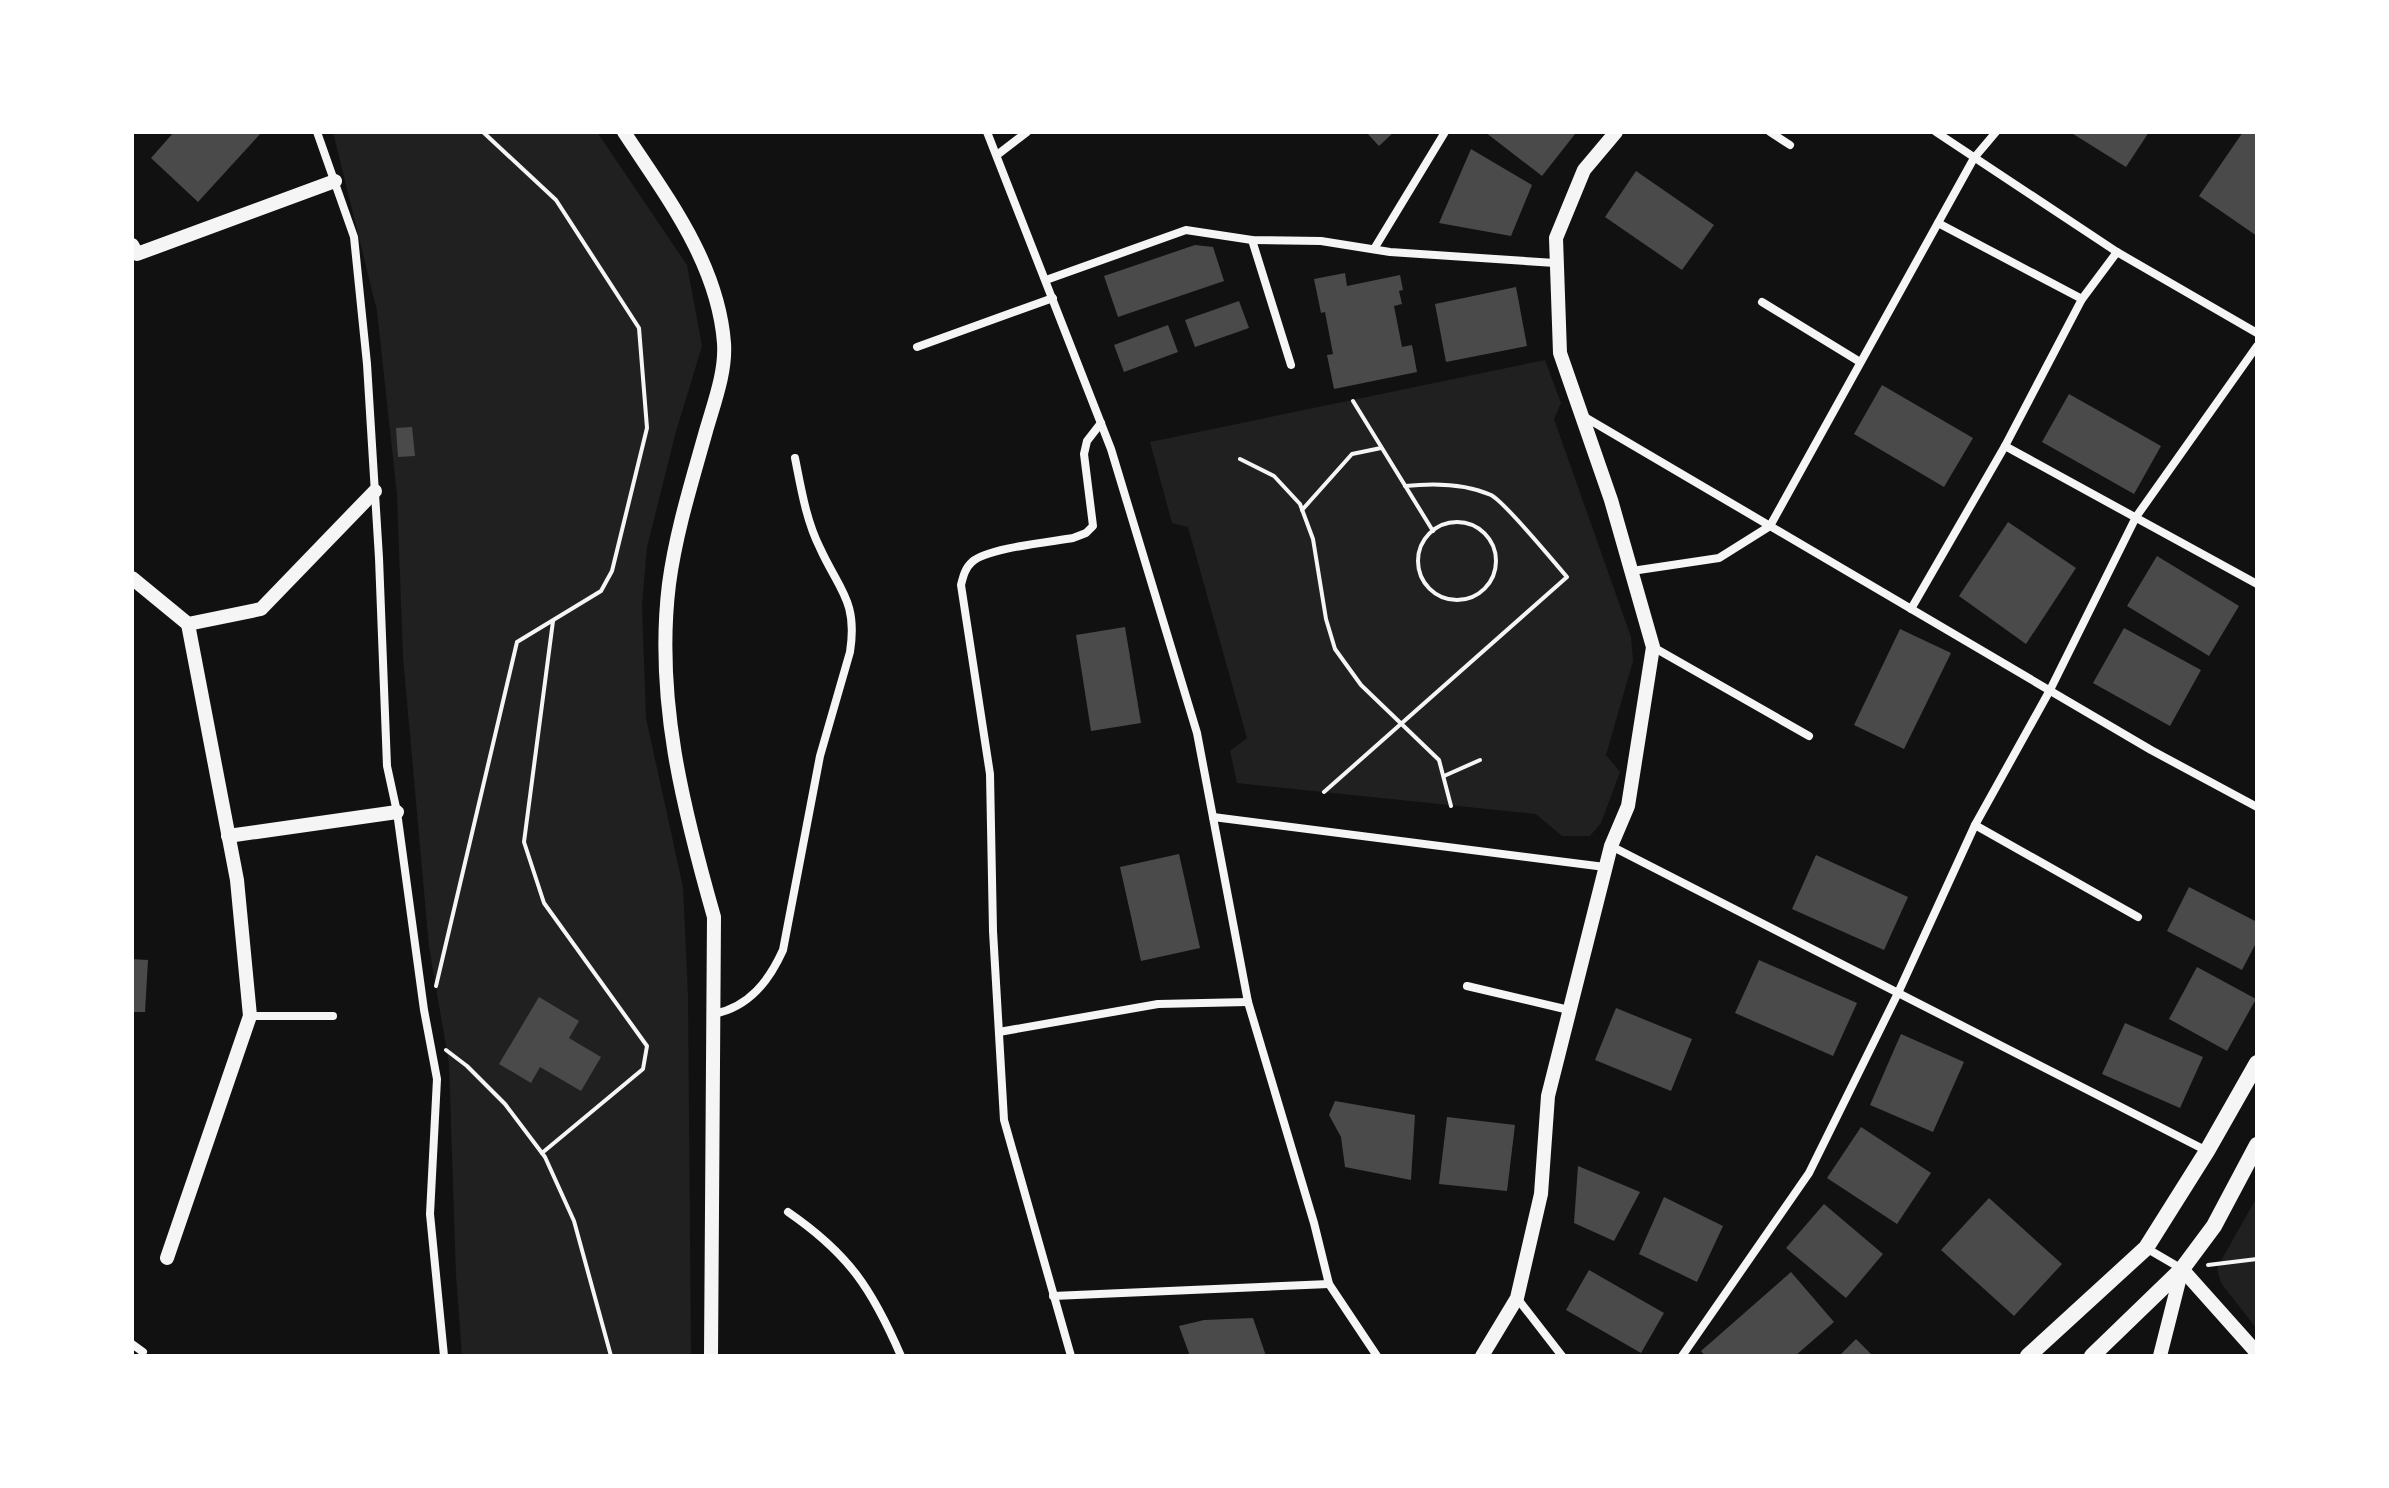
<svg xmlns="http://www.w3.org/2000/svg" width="2389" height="1488" viewBox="0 0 2389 1488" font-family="'DM Sans',sans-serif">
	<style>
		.green { fill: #202020 }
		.building { fill: #4a4a4a }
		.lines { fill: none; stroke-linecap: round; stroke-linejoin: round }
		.path { stroke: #f5f5f5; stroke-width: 4 }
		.minor { stroke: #f5f5f5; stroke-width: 8 }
		.tertiary { stroke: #f5f5f5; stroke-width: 14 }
		.secondary { stroke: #f5f5f5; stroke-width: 16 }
	</style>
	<rect width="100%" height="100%" fill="#111"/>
	<g class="green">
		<polygon points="333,132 597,132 687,265 702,346 675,435 647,547 642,605 646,718 683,887 688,996 691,1356 462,1356 456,1275 449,1063 429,947 403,657 397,495 377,311"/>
		<polygon points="1545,360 1561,403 1554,419 1631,637 1633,661 1606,755 1620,772 1601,823 1590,836 1562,836 1536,814 1237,783 1230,751 1247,738 1188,527 1172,523 1150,442"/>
		<polygon points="2257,1197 2257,1329 2221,1283 2217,1268"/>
	</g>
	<g class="building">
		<polygon points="174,132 262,132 198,202 151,158"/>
		<polygon points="1366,132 1394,132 1379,146"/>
		<polygon points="1485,132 1573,132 1575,134 1542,176"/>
		<polygon points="2070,132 2149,132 2126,167"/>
		<polygon points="2243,132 2257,132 2257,236 2199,196"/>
		<polygon points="1471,149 1532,185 1511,236 1439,223"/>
		<polygon points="1636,171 1714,225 1682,270 1605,217"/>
		<polygon points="1195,245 1213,247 1224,281 1118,317 1104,276"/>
		<polygon points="1345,273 1347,286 1400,275 1403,290 1399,291 1402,304 1394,306 1402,347 1412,345 1417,372 1334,389 1327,355 1333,354 1325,312 1321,313 1314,279"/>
		<polygon points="1516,287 1527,346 1446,362 1435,304"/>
		<polygon points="1239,301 1249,328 1195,347 1185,320"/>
		<polygon points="1168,325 1178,352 1124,372 1114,345"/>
		<polygon points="1882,385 1973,438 1944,487 1854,434"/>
		<polygon points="2069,394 2161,446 2134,494 2042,442"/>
		<polygon points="412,427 415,456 398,457 396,428"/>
		<polygon points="2008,522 2076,568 2026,644 1959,596"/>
		<polygon points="2157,556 2239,606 2209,656 2127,606"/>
		<polygon points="1125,627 1141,723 1091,731 1076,635"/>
		<polygon points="2124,628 2201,670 2170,726 2093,683"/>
		<polygon points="1900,629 1951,653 1904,749 1854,725"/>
		<polygon points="1179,854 1200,948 1141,961 1120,867"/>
		<polygon points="1816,855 1908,897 1884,950 1792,909"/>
		<polygon points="2189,887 2257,922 2257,941 2242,970 2167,931"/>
		<polygon points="132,959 148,960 145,1012 132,1012"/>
		<polygon points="1759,960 1857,1003 1833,1056 1735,1013"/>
		<polygon points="2197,967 2256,999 2227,1051 2169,1019"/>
		<polygon points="539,997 579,1021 569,1038 601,1057 581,1091 540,1067 531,1083 499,1064"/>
		<polygon points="1616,1008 1692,1039 1671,1091 1595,1060"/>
		<polygon points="2125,1023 2203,1057 2180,1108 2102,1074"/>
		<polygon points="1901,1034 1964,1062 1933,1132 1870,1105"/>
		<polygon points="1335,1101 1415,1115 1411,1180 1345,1167 1341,1137 1329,1115"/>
		<polygon points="1447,1117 1515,1125 1507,1191 1439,1184"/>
		<polygon points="1861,1127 1931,1173 1897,1224 1827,1178"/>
		<polygon points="1578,1166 1640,1192 1614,1241 1574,1223"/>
		<polygon points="1664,1197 1723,1226 1697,1282 1639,1254"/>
		<polygon points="1989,1198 2062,1264 2014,1316 1941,1250"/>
		<polygon points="1824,1204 1883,1254 1846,1298 1786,1248"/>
		<polygon points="1589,1270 1664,1313 1641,1353 1566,1310"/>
		<polygon points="1791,1272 1834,1322 1795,1356 1705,1356 1701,1351"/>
		<polygon points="1253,1318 1266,1356 1190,1356 1179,1326 1204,1320"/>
		<polygon points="1856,1339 1873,1356 1839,1356"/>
	</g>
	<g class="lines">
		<g class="path">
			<polyline points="1353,401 1433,531"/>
			<polyline points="1240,459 1274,476 1300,504 1313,539 1326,619 1335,649 1361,685 1439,760 1451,806"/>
			<polyline points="1302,510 1352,454 1381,448"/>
			<circle cx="1457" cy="561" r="39"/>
			<polyline points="1444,776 1480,760"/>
			<path d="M 1324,792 L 1567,577 C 1553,561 1505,502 1491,495 C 1464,483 1433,483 1405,486"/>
			<polyline points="436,986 517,642 601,591 612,571 647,428 639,328 556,200 483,132"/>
			<polyline points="446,1050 467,1066 505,1104 545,1157 574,1221 611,1356"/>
			<polyline points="542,1153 643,1069 647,1046 544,903 524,842 553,621"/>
			<polyline points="2208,1265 2257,1259"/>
		</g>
		<g class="minor">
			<polyline points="317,132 354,237 367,364 379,558 387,766 397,812 424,1010 437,1079 430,1214 444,1356"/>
			<polyline points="987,132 1111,449 1197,733 1248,1002 1314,1223 1329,1284 1377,1356"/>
			<polyline points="1770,132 1790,145"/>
			<polyline points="1936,132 2117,252 2257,333"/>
			<polyline points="997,155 1027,132"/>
			<polyline points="1938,223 2082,299"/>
			<polyline points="1252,240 1291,365"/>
			<polyline points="1374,249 1445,132"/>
			<polyline points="1046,280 1186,230 1252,240 1321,241 1390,252 1555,263"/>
			<polyline points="1762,302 1860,362"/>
			<polyline points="917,347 1053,298"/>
			<polyline points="1583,416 2151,750 2257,807"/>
			<polyline points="2005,446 2257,584"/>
			<polyline points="1632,571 1719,558 1770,526 1974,158 1996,132"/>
			<polyline points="1911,609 2005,446 2082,299 2117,252"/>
			<polyline points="1653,647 1809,736"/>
			<polyline points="1213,817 1605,867"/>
			<polyline points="1975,825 2138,917"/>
			<polyline points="1611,846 2207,1151"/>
			<polyline points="1467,986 1569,1010"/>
			<path d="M 714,1014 C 749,1007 769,981 783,950 L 820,756 L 850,652 C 858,601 839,590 820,548 C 806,520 801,488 795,458"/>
			<polyline points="250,1016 333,1016"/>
			<polyline points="999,1032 1158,1004 1248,1002"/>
			<path d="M 788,1212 C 849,1254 872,1289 901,1356"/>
			<polyline points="2146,1248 2182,1269"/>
			<polyline points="1053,1296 1329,1284"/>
			<polyline points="1517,1298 1562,1356"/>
			<polyline points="132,1344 143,1352"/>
			<path d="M 1071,1356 L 1004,1120 L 993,931 L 990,774 L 961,585 C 963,577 965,568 972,562 C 987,548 1050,542 1073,538 L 1086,533 L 1093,526 L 1084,454 L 1087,441 L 1101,423"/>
			<polyline points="1682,1356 1809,1173 1898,993 1975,825 2050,690 2136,517 2257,346"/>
		</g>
		<g class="tertiary">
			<path d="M 624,132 C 666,196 718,263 724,343 C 726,372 714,403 706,431 C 692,481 676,532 669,584 C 655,698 683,808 714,917 L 711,1356"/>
			<polyline points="132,245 137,254 335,181"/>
			<polyline points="132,578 188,624 261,609 375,491"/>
			<polyline points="228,836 397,812"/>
			<polyline points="167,1258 250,1016 237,880 188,624"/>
			<polyline points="2182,1269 2257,1353"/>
			<polyline points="1482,1356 1517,1298 1541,1194 1548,1096 1611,846 1628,806 1653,647 1611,500 1560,353 1556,238 1584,170 1616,132"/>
			<polyline points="2160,1356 2182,1269"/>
		</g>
		<g class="secondary">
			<polyline points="2028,1356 2146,1248 2207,1151 2257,1063"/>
			<polyline points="2092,1356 2182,1269 2214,1226 2257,1145"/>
		</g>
	</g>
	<rect width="2389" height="1488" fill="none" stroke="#ffffff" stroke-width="268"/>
</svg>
